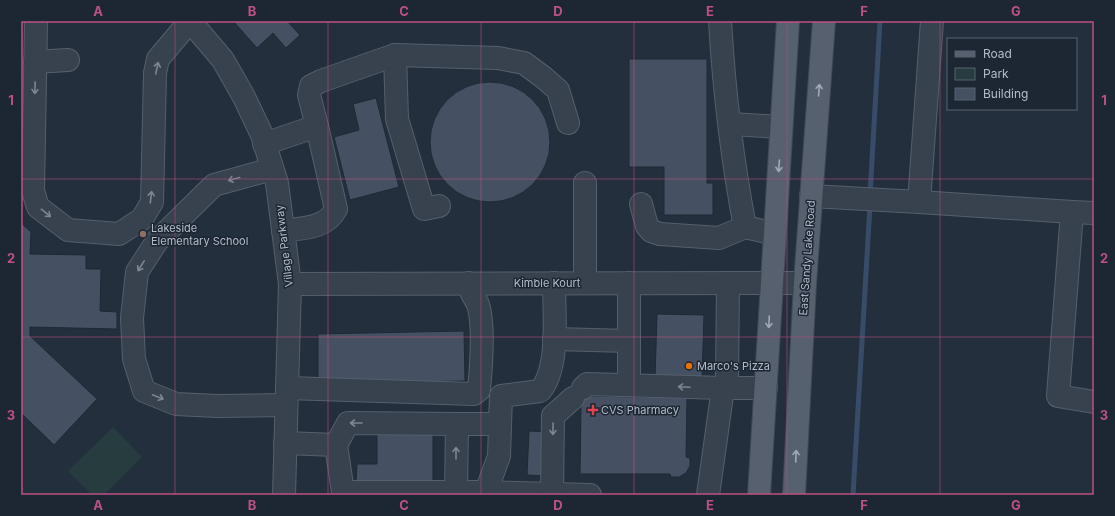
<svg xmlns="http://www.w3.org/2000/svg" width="1115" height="516" viewBox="0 0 1115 516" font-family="Inter,sans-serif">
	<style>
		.green { fill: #263c3f }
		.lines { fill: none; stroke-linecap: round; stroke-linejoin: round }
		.stream { stroke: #394c67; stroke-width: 5 }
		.building { fill: #455162; stroke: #1f2835 }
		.minor-casing { stroke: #565f6c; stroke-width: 24 }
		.major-casing { stroke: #414a57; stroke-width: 24 }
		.minor { stroke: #38414e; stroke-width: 22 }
		.major { stroke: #56606e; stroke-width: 22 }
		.oneway { stroke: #7c8592 }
		.oneway2 { stroke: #a1aab7 }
		.grid { fill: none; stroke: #bd5182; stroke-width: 1; stroke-opacity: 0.55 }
		.education-dot { fill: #8d6e63; stroke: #1d2633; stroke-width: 1.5 }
		.food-dot { fill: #e8710a; stroke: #1d2633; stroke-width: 1.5 }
		.health-dot { fill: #e0444e; stroke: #1d2633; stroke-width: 1.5 }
		.labels { text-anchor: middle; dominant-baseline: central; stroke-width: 3; stroke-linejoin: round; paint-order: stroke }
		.poi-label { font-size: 11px; fill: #b4bcc9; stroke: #1d2633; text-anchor: start }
		.street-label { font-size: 11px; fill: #b4bcc9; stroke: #1d2633 }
		.neatline { fill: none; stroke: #bd5182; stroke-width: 1.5 }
		.grid-label { font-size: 13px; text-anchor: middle; font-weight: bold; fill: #bd5182 }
	</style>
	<rect width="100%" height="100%" fill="#242f3e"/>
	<polygon class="green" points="113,427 142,457 104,495 92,495 68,471"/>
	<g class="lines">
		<g class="stream">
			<polyline points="870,195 880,21"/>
			<polyline points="853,495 870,205"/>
		</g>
	</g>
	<g class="building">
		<polygon points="235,21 287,21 300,35 286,48 273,33 257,48 234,22"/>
		<polygon points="629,59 707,59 707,183 713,183 713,215 664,215 664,167 629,167"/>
		<circle cx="490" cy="142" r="60"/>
		<polygon points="376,98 399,187 350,200 334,137 359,130 353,104"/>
		<polygon points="21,223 31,232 30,254 86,255 86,269 101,269 100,311 117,312 117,329 30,327 30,336 97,399 54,445 21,413"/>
		<polygon points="657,314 704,315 702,381 655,379"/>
		<polygon points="464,331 465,381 318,383 318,334"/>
		<polygon points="579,384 590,396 687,398 686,457 690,458 690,466 686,473 679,477 671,477 670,474 580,474 581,407 569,394"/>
		<polygon points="377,431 433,432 433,483 356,482 357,464 377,464"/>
		<polygon points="529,431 550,432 547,476 527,475"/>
	</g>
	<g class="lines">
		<defs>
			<g id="minor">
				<polyline points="36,21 33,191 38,207 68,230 119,234 142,219 152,202 155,73 158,59 190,21"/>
				<polyline points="190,21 223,60 244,97 262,135 277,183 290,284 284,495"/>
				<path d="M 720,21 C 724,89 732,159 745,227 L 775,234"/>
				<polyline points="395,55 397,119 424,209 439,206"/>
				<polyline points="35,62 68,60"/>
				<polyline points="731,124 781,127"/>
				<polyline points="317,126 309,95 311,86 321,81 395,55 498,58 524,63 543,77 558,90 568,123"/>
				<path d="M 264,144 L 317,126 L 336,209 C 326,229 302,228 283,231"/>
				<polyline points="272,169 214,185 157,241 137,272 132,318 134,359 144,391 176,404 217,406 286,405"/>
				<polyline points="585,183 585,283"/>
				<polyline points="811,196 919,202 932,21"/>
				<polyline points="919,202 1072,212 1058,396 1094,402"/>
				<polyline points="641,204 647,226 651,231 660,234 719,238 745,227"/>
				<polyline points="1072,212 1094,213"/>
				<path d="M 554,283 C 554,313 560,368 540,391 L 501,396 L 499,456 L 486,492 L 590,495"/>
				<polyline points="290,284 805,283"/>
				<polyline points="554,339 629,341 629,283"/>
				<polyline points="629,384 629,341"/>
				<path d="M 287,388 L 474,394 L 479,390 C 481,369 484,329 479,308 C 477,298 470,296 469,283"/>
				<polyline points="583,388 587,384 723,388 727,380 728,283"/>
				<polyline points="457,424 500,424"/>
				<polyline points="285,443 336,445 343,492 486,492 486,495"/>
				<polyline points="336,445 348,423 457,424 456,492"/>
				<polyline points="552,494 553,416 573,398"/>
				<polyline points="708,495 723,388 766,388"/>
			</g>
			<g id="major">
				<polyline points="759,495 788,21"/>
				<polyline points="794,495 805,283 824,21"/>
			</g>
		</defs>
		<use href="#minor" class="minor-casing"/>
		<use href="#major" class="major-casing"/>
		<use href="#minor" class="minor"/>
		<use href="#major" class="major"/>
	</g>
	<defs><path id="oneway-shaft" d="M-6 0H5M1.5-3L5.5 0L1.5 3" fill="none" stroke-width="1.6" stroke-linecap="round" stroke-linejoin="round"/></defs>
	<g class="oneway">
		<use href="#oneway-shaft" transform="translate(157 68) rotate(-78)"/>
		<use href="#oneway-shaft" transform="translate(35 88) rotate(91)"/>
		<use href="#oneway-shaft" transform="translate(234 179) rotate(165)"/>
		<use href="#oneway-shaft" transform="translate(151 197) rotate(-83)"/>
		<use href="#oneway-shaft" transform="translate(46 213) rotate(39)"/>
		<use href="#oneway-shaft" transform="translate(141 266) rotate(122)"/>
		<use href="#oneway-shaft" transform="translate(684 387) rotate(-177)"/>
		<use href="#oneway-shaft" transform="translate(158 397) rotate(22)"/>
		<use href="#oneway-shaft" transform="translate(356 423) rotate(-180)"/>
		<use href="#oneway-shaft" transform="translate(553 429) rotate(91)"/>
		<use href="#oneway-shaft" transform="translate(456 453) rotate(-90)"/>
	</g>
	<g class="oneway2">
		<use href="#oneway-shaft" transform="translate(819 90) rotate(-86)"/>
		<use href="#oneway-shaft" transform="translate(779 166) rotate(94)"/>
		<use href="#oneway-shaft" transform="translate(769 322) rotate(93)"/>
		<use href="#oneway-shaft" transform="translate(796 456) rotate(-87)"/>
	</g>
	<path class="grid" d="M 175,21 L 175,495M 328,21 L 328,495M 481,21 L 481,495M 634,21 L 634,495M 787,21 L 787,495M 940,21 L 940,495M 21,179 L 1094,179M 21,337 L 1094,337"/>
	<circle class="education-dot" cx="143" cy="234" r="4"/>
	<circle class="food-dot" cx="689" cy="366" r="4"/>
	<path class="health-dot" d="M591 404h4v4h4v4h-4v4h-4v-4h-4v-4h4z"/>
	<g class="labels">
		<g class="poi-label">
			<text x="151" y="228">Lakeside<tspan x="151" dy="13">Elementary School</tspan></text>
			<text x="697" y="366">Marco's Pizza</text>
			<text x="601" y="410">CVS Pharmacy</text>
		</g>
		<g class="street-label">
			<text transform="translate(284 246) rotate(-97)">Village Parkway</text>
			<text transform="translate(807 258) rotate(-86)">East Sandy Lake Road</text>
			<text x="547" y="283">Kimble Kourt</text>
		</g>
	</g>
	<rect width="1115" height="516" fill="none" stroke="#1d2633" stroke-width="44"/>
	<rect x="947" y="38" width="130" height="72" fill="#1d2633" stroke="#59626f"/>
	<rect x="955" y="51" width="20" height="6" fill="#56606e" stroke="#59626f"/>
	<text x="983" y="58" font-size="12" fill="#b4bcc9">Road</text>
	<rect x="955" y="68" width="20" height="12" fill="#263c3f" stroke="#59626f"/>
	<text x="983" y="78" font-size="12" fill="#b4bcc9">Park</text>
	<rect x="955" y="88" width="20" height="12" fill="#455162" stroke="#59626f"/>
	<text x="983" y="98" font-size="12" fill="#b4bcc9">Building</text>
	<rect x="22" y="22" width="1071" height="472" class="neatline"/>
	<g class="grid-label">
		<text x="98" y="16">A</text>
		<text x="252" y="16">B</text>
		<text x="404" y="16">C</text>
		<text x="558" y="16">D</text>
		<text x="710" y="16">E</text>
		<text x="864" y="16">F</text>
		<text x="1016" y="16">G</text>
		<text x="11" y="105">1</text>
		<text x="1104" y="105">1</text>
		<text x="11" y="263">2</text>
		<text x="1104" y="263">2</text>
		<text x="11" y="420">3</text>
		<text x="1104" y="420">3</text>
		<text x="98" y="510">A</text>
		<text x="252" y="510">B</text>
		<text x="404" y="510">C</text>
		<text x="558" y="510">D</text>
		<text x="710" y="510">E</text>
		<text x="864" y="510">F</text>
		<text x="1016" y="510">G</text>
	</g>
</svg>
